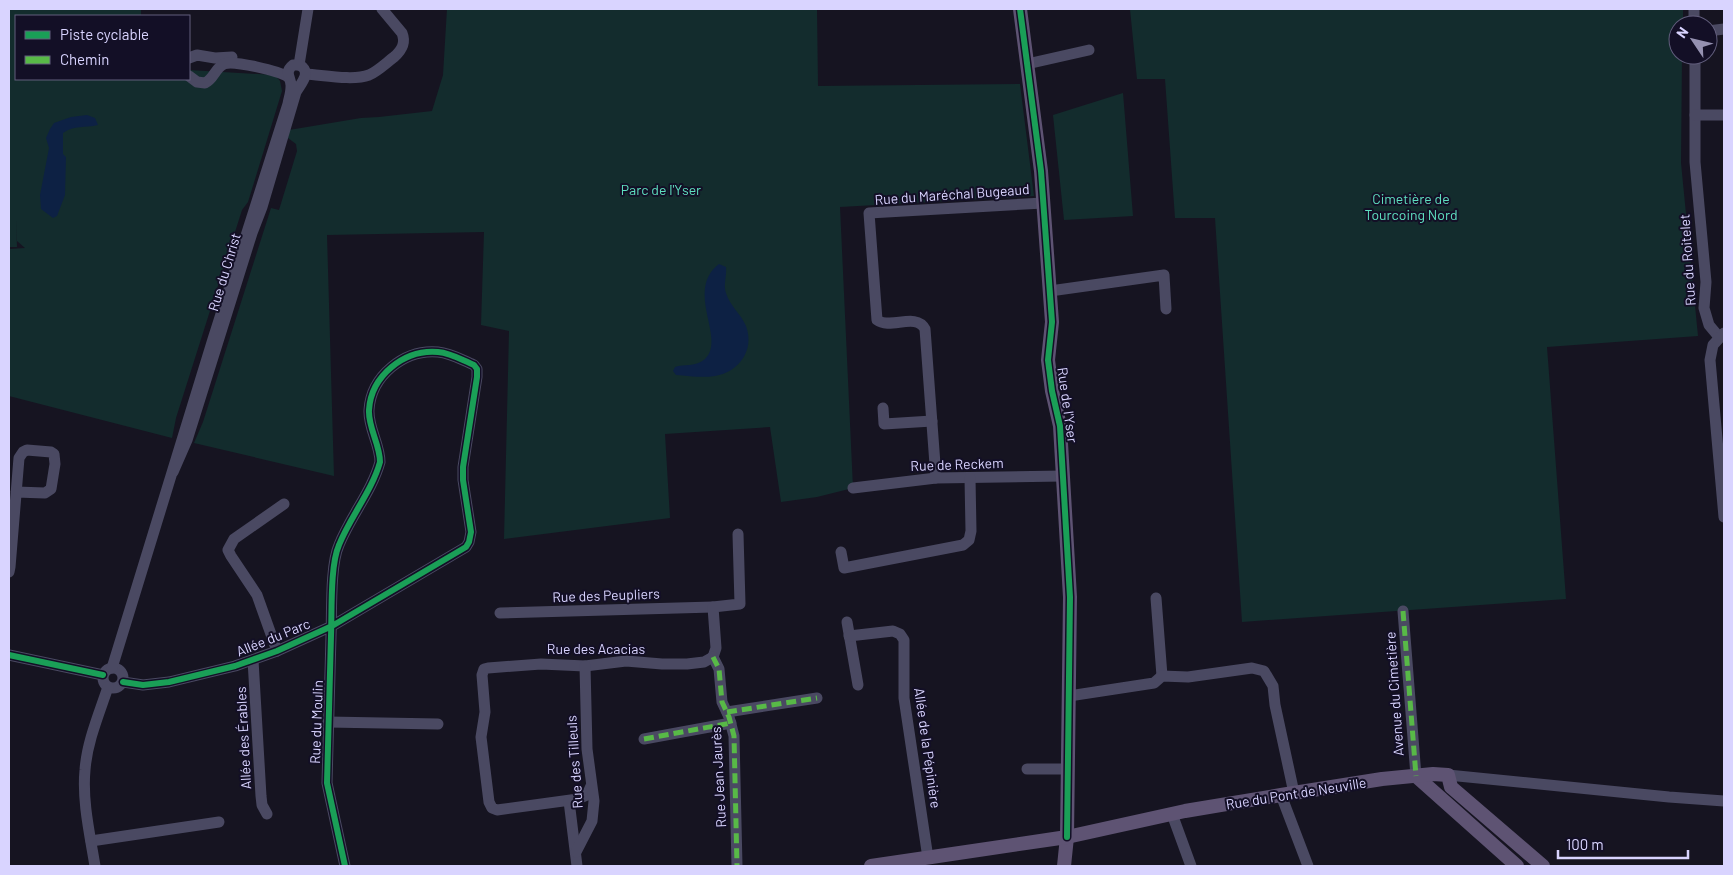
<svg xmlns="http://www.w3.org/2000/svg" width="1733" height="875" viewBox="0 0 1733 875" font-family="Barlow,sans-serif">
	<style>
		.green { fill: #132c2d }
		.water { fill: #0d2144 }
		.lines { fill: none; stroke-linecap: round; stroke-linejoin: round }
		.minor { stroke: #4a4962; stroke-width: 11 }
		.major { stroke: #5e5373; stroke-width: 14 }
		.quiet { stroke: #58b947; stroke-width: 5; stroke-dasharray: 10 5; stroke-linecap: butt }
		.cycleway-casing { stroke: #130f26; stroke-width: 9 }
		.cycleway { stroke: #1a9f57; stroke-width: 6 }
		.labels { text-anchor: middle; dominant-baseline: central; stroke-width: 4; stroke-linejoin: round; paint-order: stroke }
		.park-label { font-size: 14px; fill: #5fe0c0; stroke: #130f26 }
		.street-label { font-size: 14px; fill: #d9d4ff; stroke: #130f26 }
	</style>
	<rect width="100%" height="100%" fill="#161421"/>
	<g class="green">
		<polygon points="9,9 141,9 141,16 16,16 16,79 189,79 189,70 275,75 280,81 282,91 248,202 242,210 176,418 172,438 9,396 9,249 25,248 17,241 16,219 17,247 9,247"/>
		<polygon points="447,9 817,9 818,86 1020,84 1034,196 840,207 853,488 817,497 781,502 770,427 665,434 670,518 504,539 509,331 481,325 484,232 327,235 334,476 194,443 203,422 271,208 279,210 297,151 296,144 288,138 289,130 361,118 379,117 432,111 443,75"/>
		<polygon points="1130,9 1683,9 1683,25 1678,25 1678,55 1682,55 1681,163 1698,336 1547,347 1566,599 1242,622 1215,218 1175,218 1165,79 1137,79"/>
		<polygon points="1123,93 1133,216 1064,220 1053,115"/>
	</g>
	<g class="water">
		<path d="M 87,115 L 95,118 L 98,125 C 85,128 74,125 63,133 L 63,154 L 66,157 L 65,195 L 57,216 L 53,218 L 41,209 L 40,195 L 49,148 L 46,138 L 50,129 L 54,123 L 71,117 Z"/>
		<path d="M 719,264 L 726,267 C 727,276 723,285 726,293 C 730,306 741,314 746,326 C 755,350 739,372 715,376 C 702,378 689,376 676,375 L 673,371 L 675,367 C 684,364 696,367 705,359 C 727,339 684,291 719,264 Z"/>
	</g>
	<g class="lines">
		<g class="minor">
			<polyline points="1694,25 1694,9"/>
			<polyline points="1708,31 1724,29"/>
			<polyline points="1695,55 1695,162 1706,282 1704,308 1709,325 1719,337"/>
			<polyline points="189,58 197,55 215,58 232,57"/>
			<polyline points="1027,64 1089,50"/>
			<polyline points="299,65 308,9"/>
			<path d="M 306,74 C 323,75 353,81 369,75 C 378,71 386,63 394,57 C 402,50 406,43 402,33 L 382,9"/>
			<path d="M 189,76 L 197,82 L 205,83 C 214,79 215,68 224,64 C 233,60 279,71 288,77"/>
			<polyline points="1695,115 1724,115"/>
			<polyline points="1050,291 1164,275 1166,309"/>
			<polyline points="1724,333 1713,345 1710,360 1724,517"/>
			<polyline points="883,408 884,424 932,421"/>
			<path d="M 936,478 L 925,329 C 916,312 890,330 877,320 L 869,213 L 1043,203"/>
			<polyline points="853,488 936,478 1063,476"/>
			<polyline points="841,552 844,568 963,545 969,540 971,531 970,478"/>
			<polyline points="9,572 10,567 19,458 23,452 27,450 51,452 54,454 55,464 51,489 45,493 16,492"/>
			<polyline points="1156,598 1162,676"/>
			<polyline points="1403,611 1416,776"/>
			<polyline points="500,613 713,607"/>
			<polyline points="847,622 858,685"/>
			<polyline points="849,636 893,631 900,634 904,640 904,698 928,858"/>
			<polyline points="277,651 257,595 231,556 228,550 234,539 284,504"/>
			<polyline points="9,655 103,675"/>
			<polyline points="713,657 719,669 722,702 729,717 734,736 737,866"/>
			<polyline points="713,657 716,648 713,607 740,604 738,534"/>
			<polyline points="253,660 261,796 262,805 267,814"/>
			<circle cx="113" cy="678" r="10"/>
			<path d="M 112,668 L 213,339 L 288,104 C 289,98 291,93 291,87 C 292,78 283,73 293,65 L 300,65 C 312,73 301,83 296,92 L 262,207 L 252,233 L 187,440 L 173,472"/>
			<path d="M 123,682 L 143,685 L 169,682 L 235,666 L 277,651 L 332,626 L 466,547 L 469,542 L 471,532 L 463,480 L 463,467 L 477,377 L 477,369 L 474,365 C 462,360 451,353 438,352 C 404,349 371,376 369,410 C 368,428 380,444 380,462 C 372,491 350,517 339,545 C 330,565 332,612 331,636 L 327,783 L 345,866"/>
			<polyline points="1069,696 1154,683 1162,676 1188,677 1252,668 1264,671 1273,686 1275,705 1294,793"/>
			<polyline points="727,712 817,698"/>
			<polyline points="328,722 438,724"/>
			<polyline points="644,739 731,723"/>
			<polyline points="1027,769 1067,769"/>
			<polyline points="1448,775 1669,797 1724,801"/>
			<polyline points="591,786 587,795 578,799 497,810 492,808 489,802 481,737 485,712 482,675 484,669 488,668 541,664 585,666 626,661 662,664 687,664 704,662 713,657"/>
			<polyline points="1281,795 1308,866"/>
			<polyline points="569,801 577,866"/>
			<polyline points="1172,814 1191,866"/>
			<polyline points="91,841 219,822"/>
			<polyline points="576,852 592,821 594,801 587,749 585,666"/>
			<path d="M 95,866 C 90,835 82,801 85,770 C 87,742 99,714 108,687"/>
		</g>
		<g class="major">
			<polyline points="1020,9 1041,171 1052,322 1048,360 1052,391 1060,426 1070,597 1067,837 1064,866"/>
			<polyline points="1416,776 1517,866"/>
			<polyline points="871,866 1067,837 1185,811 1281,795 1382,779 1433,774 1448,775 1451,787 1543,866"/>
		</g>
		<g class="quiet">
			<polyline points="1403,611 1416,776"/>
			<polyline points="713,657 719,669 722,702 729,717 734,736 737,866"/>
			<polyline points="727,712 817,698"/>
			<polyline points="644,739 731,723"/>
		</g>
		<defs>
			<g id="cycleway">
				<polyline points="1020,9 1041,171 1052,322 1048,360 1052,391 1060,426 1070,597 1067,837"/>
				<polyline points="9,655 103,675"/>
				<path d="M 123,682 L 143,685 L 169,682 L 235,666 L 277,651 L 332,626 L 466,547 L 469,542 L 471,532 L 463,480 L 463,467 L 477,377 L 477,369 L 474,365 C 462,360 451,353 438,352 C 404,349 371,376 369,410 C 368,428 380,444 380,462 C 372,491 350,517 339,545 C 330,565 332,612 331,636 L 327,783 L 345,866"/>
			</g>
		</defs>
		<use href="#cycleway" class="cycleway-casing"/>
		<use href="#cycleway" class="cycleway"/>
	</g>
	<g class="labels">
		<g class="park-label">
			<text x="661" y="189">Parc de l'Yser</text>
			<text x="1411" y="198">Cimetière de<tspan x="1411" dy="16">Tourcoing Nord</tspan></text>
		</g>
		<g class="street-label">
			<text transform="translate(952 194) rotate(-4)">Rue du Maréchal Bugeaud</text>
			<text transform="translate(1687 260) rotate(-94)">Rue du Roitelet</text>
			<text transform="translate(224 272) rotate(-73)">Rue du Christ</text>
			<text transform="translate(1068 405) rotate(82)">Rue de l'Yser</text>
			<text transform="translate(957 464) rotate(-2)">Rue de Reckem</text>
			<text transform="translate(606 595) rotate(-2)">Rue des Peupliers</text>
			<text transform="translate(273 637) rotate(-22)">Allée du Parc</text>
			<text x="596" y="648">Rue des Acacias</text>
			<text transform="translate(1394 694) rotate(-94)">Avenue du Cimetière</text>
			<text transform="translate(316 722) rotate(-88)">Rue du Moulin</text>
			<text transform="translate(243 738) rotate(-93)">Allée des Érables</text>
			<text transform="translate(928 748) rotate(82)">Allée de la Pépinière</text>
			<text transform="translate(574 762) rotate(-94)">Rue des Tilleuls</text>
			<text transform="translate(718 777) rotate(-93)">Rue Jean Jaurès</text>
			<text transform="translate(1296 793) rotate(-9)">Rue du Pont de Neuville</text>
		</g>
	</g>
	<rect width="1733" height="875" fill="none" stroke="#d9d4ff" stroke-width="20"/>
	<rect x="15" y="15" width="175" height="65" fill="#130f26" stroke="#625e7d"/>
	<rect x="25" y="31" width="25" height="8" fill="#1a9f57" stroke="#625e7d"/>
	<text x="60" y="40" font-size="15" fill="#d9d4ff">Piste cyclable</text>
	<rect x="25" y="56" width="25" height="8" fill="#58b947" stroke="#625e7d"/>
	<text x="60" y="65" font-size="15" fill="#d9d4ff">Chemin</text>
	<g transform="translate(1693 40) rotate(305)"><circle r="24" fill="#130f26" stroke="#625e7d"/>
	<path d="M0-4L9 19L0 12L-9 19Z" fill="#9591b1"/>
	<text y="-8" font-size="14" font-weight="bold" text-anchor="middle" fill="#d9d4ff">N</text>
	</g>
	<path d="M1558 850v8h130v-8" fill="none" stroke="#d9d4ff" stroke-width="2.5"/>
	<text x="1566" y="850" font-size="15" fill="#d9d4ff" stroke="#130f26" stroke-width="4" paint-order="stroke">100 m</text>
</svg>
